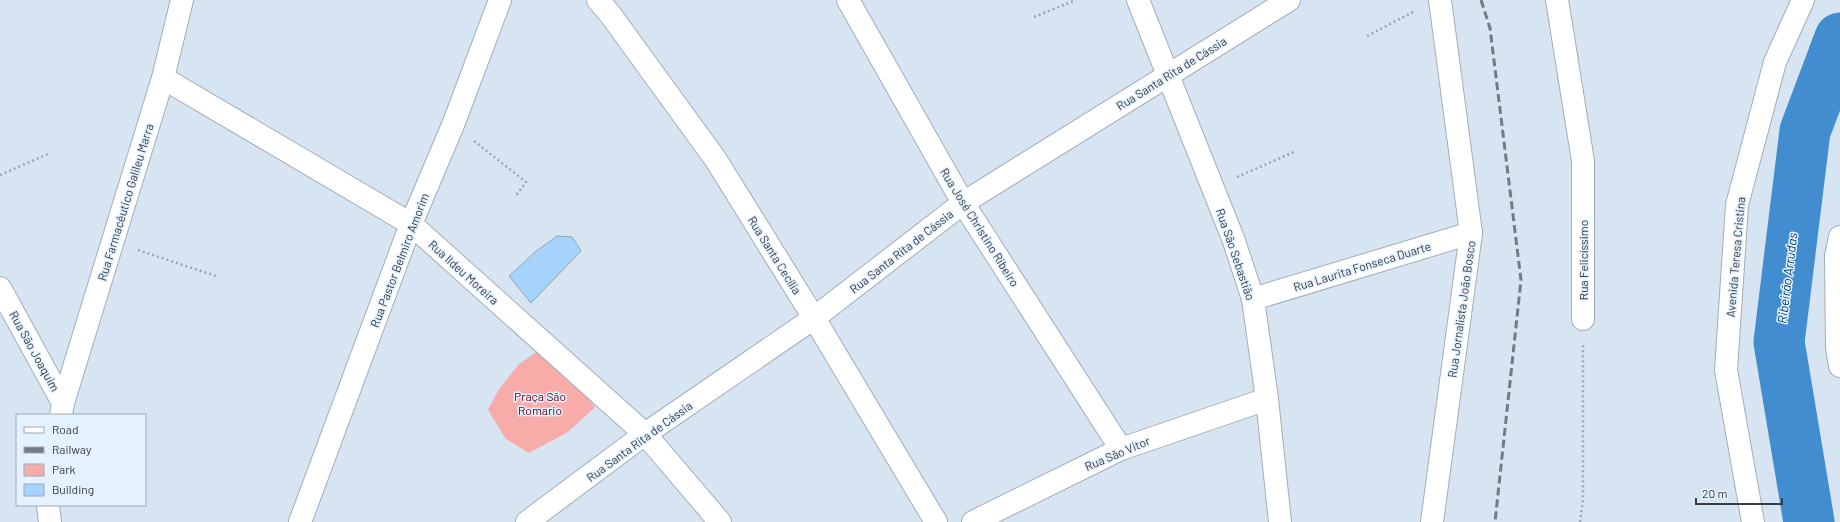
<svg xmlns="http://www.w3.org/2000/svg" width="1840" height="522" viewBox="0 0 1840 522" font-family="Barlow,sans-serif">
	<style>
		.green { fill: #f8aca9 }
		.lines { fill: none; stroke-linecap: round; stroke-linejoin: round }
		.river { stroke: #418dcf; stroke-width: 51 }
		.building { fill: #a6d3fc; stroke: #97a4b1 }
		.street-casing { stroke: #a1aeba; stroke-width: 24 }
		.secondary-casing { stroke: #a1aeba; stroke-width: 24 }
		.path { stroke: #9ca7b1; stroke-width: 2.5; stroke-dasharray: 2 3; stroke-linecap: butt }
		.street { stroke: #fff; stroke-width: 22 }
		.secondary { stroke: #fff; stroke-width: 22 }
		.rail { stroke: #737b83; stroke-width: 3; stroke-dasharray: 8 4; stroke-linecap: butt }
		.labels { text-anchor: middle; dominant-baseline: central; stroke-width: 3; stroke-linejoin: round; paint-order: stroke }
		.street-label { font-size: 12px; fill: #373d42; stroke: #e4f1ff }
		.park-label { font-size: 12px; fill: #5f0010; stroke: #e4f1ff }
		.water-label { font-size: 13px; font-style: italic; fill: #003d68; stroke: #e4f1ff }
	</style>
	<rect width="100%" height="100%" fill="#d7e4f1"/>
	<polygon class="green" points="541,349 569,376 595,407 568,432 529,453 506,439 488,410 499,389 519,364"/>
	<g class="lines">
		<polyline class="river" points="1809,522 1779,342 1805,131 1840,38"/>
	</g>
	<polygon class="building" points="557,236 572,237 581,251 531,303 509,276 535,252"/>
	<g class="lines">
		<defs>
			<g id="street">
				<polyline points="598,0 610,14 716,160 814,318 936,522"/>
				<polyline points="848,0 963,203 1121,449"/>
				<polyline points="1138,0 1234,241 1253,299 1267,399 1280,522"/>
				<polyline points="1557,0 1583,161 1583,319"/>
				<polyline points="163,78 411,224 645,434 720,522"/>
				<polyline points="0,288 63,403"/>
				<polyline points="1253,299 1471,233"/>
				<polyline points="61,415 63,403 163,78 182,0"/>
				<polyline points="48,505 50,522"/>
				<polyline points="300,522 411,224 453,125 500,0"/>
				<polyline points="527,522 645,434 814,318 963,203 1289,0"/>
				<polyline points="973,522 1121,449 1267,399"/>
				<polyline points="1432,522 1471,233 1440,0"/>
			</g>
			<g id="secondary">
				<polyline points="1840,237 1836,256 1837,348 1840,366"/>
				<polyline points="1753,522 1726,370 1737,205 1775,62 1803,0"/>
			</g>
		</defs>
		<use href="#street" class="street-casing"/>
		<use href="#secondary" class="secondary-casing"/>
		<g class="path">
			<polyline points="1034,17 1076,0"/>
			<polyline points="1367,36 1415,11"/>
			<polyline points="474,141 526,182 515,197"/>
			<polyline points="0,175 48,154"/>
			<polyline points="1237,177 1296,151"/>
			<polyline points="138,250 216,276"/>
			<polyline points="1580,522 1583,500 1583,345"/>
		</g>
		<use href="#street" class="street"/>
		<use href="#secondary" class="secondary"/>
		<polyline class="rail" points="1481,0 1490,28 1521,280 1495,522"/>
	</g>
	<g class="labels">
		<g class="street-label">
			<text transform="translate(1171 73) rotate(-32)">Rua Santa Rita de Cássia</text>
			<text transform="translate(125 202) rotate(-73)">Rua Farmacêutico Galileu Marra</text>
			<text transform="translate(980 227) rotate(58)">Rua José Christino Ribeiro</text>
			<text transform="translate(901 251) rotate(-38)">Rua Santa Rita de Cássia</text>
			<text transform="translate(1236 254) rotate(71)">Rua São Sebastião</text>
			<text transform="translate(775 255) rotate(58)">Rua Santa Cecília</text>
			<text transform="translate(1735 257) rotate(-85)">Avenida Teresa Cristina</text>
			<text transform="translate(399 260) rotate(-69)">Rua Pastor Belmiro Amorim</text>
			<text transform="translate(1583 260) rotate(-90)">Rua Felicíssimo</text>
			<text transform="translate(1362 266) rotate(-17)">Rua Laurita Fonseca Duarte</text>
			<text transform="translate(464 272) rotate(42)">Rua Ildeu Moreira</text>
			<text transform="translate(1461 309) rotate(-82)">Rua Jornalista João Bosco</text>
			<text transform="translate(35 351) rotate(61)">Rua São Joaquim</text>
			<text transform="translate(639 441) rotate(-36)">Rua Santa Rita de Cássia</text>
			<text transform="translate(1117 453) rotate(-23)">Rua São Vitor</text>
		</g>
		<g class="park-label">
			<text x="540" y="396">Praça São<tspan x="540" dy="14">Romario</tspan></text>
		</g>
		<g class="water-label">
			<text transform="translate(1787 278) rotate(-83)">Ribeirão Arrudas</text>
		</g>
	</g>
	<rect x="16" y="414" width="130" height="92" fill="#e4f1ff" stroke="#9fa9b3"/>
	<rect x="24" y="427" width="20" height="6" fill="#ffffff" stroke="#9fa9b3"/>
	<text x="52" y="434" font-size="12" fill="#373d42">Road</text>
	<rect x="24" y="447" width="20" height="6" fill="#737b83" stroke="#9fa9b3"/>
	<text x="52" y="454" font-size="12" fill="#373d42">Railway</text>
	<rect x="24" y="464" width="20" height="12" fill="#f8aca9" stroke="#9fa9b3"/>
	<text x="52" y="474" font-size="12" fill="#373d42">Park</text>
	<rect x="24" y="484" width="20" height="12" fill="#a6d3fc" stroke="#9fa9b3"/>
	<text x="52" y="494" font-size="12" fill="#373d42">Building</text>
	<path d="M1696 498v6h86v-6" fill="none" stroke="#373d42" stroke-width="2"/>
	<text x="1702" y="498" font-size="12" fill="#373d42" stroke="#e4f1ff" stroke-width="3" paint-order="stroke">20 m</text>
</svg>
